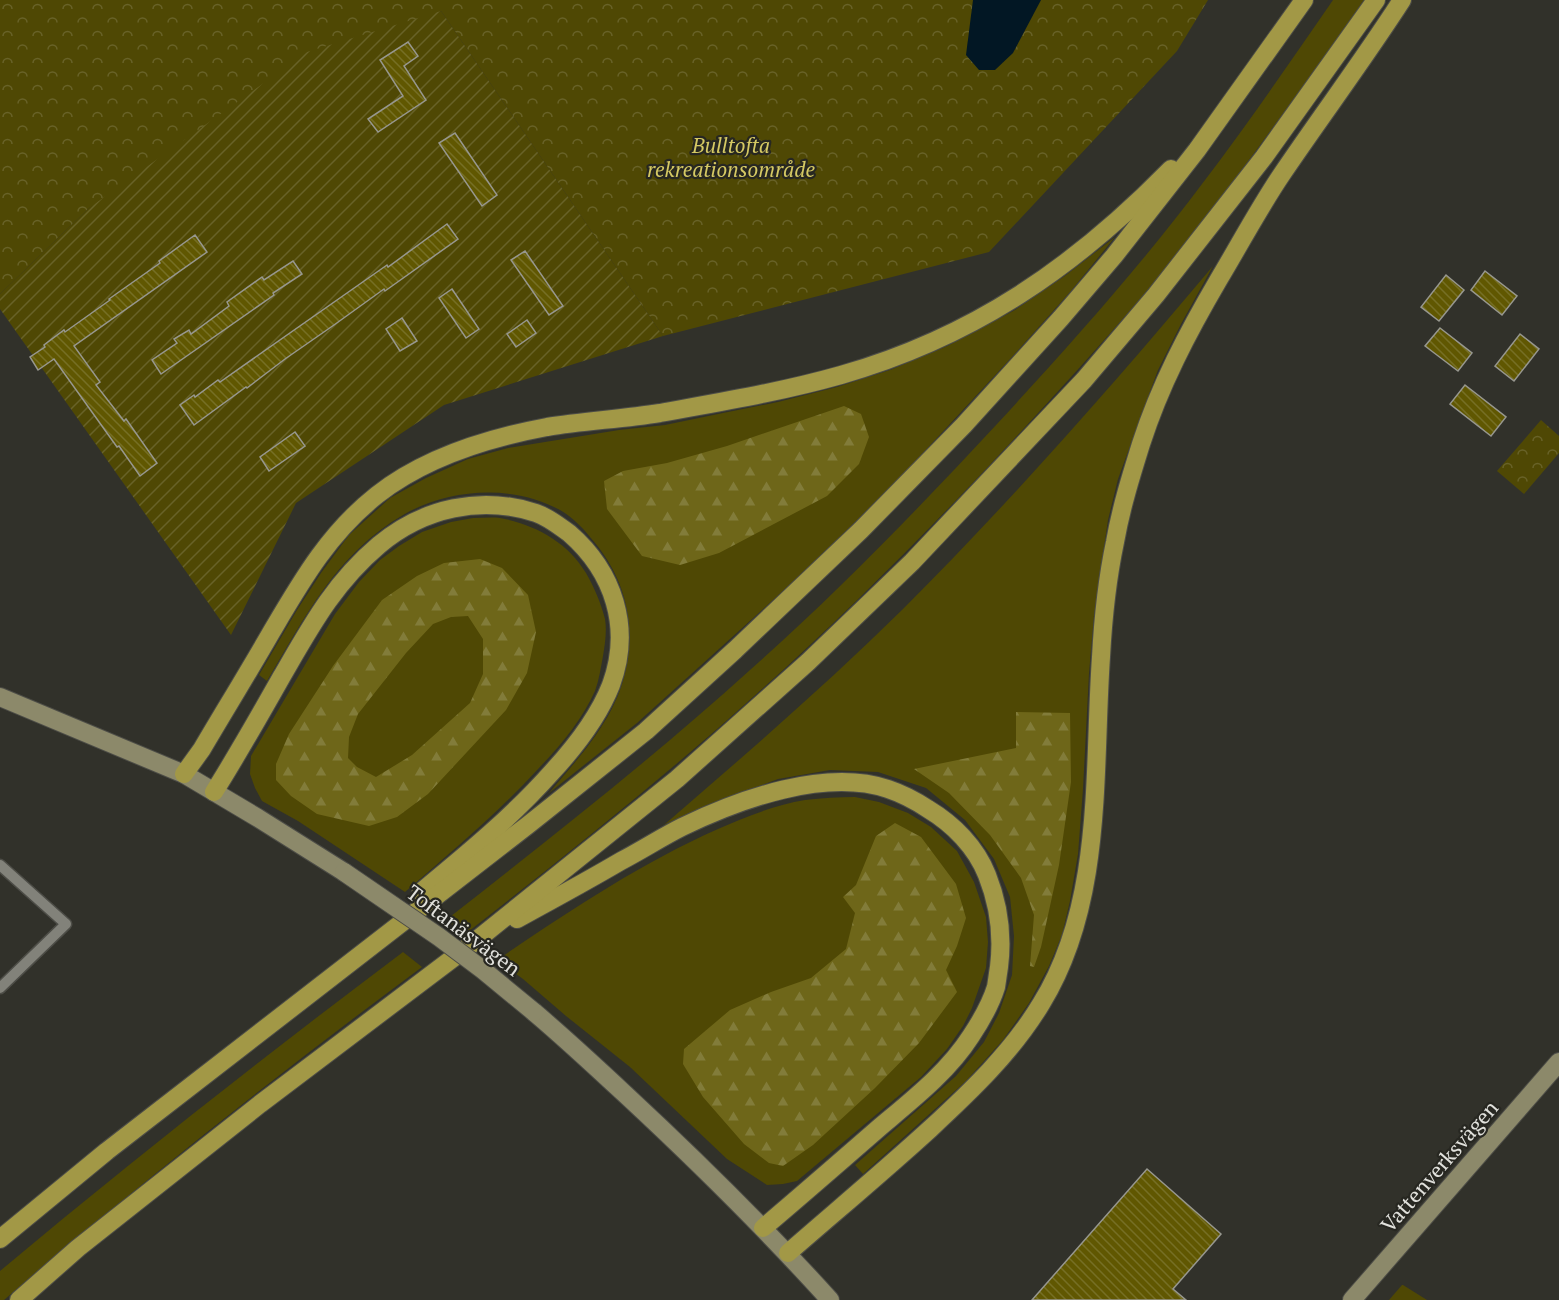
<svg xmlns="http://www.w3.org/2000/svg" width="1559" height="1300" viewBox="0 0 1559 1300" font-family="'PT Serif',serif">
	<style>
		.grass { fill: #4f4804 }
		.forest { fill: url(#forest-firs); fill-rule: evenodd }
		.park { fill: url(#park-crowns) }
		.garden { fill: url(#garden-furrows) }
		.water { fill: #021724 }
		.building { fill: url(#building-back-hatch); stroke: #97978f; stroke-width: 1.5 }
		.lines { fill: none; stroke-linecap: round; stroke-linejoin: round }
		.lane-casing { stroke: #4d4d47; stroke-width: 13 }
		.secondary-casing { stroke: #4d4d47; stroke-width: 20 }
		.highway-casing { stroke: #4d4d47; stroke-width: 20 }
		.lane { stroke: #82827a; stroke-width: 10 }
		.secondary { stroke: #8c896a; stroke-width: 18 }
		.highway { stroke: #a29846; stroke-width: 18 }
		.secondary-bridge-casing { stroke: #4d4d47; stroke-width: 20; stroke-linecap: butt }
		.secondary-bridge { stroke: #8c896a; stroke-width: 18 }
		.labels { text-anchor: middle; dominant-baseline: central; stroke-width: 4.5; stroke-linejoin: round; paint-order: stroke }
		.park-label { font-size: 21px; font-style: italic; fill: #d5c963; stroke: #272721 }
		.street-label { font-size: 21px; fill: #e1e1dc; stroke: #272721 }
	</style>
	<defs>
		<pattern id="forest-firs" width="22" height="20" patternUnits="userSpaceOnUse" patternTransform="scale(1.5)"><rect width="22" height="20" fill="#6e6619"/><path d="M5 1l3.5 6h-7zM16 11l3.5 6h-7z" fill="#827c3a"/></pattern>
		<pattern id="park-crowns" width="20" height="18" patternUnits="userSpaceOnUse" patternTransform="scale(1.5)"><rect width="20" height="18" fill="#4f4804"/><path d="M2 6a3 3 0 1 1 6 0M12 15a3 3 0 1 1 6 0" fill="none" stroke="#686228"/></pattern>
		<pattern id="garden-furrows" width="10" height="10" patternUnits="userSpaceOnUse" patternTransform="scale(1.5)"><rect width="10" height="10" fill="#4f4804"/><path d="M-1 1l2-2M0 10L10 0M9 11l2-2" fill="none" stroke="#686228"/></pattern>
		<pattern id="building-back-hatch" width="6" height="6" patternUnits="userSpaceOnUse" patternTransform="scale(1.5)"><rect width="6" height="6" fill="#605701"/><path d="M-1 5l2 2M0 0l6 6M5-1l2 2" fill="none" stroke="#766f25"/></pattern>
	</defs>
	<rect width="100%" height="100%" fill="#31312a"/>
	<g class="grass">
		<path d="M 1333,0 L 1364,0 C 1291,103 1218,207 1136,304 C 1087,360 1037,415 986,469 C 914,545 840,619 762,689 C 666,776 565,856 464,935 L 446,920 C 549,839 653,758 750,670 C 837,593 918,509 997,424 C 1068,347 1139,268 1202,184 C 1248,124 1290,62 1333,0 Z"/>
		<path d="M 1115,237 L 1071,291 L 1012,357 L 910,467 L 849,528 L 783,591 L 637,723 L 549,793 C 582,754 619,715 627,663 C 635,615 622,573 590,537 C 582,527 572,517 560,510 C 513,484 449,488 403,515 C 336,554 305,617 267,681 L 259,675 L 297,610 L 321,573 L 349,535 L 390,498 L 426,478 L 468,459 L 508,448 L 619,430 L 665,425 L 723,413 L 778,402 L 837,387 L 890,370 L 947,346 L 1015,310 L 1066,275 Z"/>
		<path d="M 1213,266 L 1181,324 L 1158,370 L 1118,479 L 1108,520 L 1094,616 L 1089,673 L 1083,789 L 1078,854 L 1070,901 L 1062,935 L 1049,966 L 1029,1003 L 1003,1040 L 966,1081 L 863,1174 L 855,1165 L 956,1076 L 984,1042 L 999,1013 L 1012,975 L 1014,936 L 1010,897 L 994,859 L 965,820 L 926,788 L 878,772 L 830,770 L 778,779 L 708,805 L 664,825 C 745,755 827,684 903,609 C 1012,500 1114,384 1213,266 Z"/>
		<path d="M 473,518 C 482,518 492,517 500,518 C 534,524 568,542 586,573 C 594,587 601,603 605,619 C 607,631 605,644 603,656 C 601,667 599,680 595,691 C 582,720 561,745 539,768 C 498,813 451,852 405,892 L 298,821 L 262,801 L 255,788 L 250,774 L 251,756 L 335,614 L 359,582 L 380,560 L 399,546 L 422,532 L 451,522 Z"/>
		<path d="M 855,797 L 879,802 L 908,813 L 931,827 L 957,851 L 974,882 L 986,917 L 988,942 L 986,968 L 972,1008 L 963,1026 L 947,1049 L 921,1077 L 797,1181 L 783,1184 L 767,1185 L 727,1159 L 630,1067 L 566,1016 L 523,979 L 497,960 C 568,912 639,864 718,829 C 745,817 775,805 805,800 C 822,798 839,797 855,797 Z"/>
		<path d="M 403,952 L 422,967 C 279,1073 139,1184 4,1300 L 0,1300 L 0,1271 C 131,1161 266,1055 403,952 Z"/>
		<polygon points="1402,1285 1403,1285 1427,1300 1389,1300"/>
	</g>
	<g class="forest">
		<polygon points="844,406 861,414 869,437 859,464 827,496 719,553 680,565 642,556 607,509 604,481 623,471 667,463 727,446"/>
		<path d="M 480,559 L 502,568 L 528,595 L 536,632 L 527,673 L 506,710 L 428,794 L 397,817 L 369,826 L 317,814 L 291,796 L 276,780 L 276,764 L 289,734 L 333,666 L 382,600 L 417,576 L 444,563 ZM 468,616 L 483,639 L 483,674 L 470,703 L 412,755 L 376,777 L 357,767 L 348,758 L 349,737 L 358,714 L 406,653 L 433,624 L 451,617 Z"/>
		<polygon points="1016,712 1070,713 1071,782 1059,865 1041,947 1034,967 1030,966 1034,915 1021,878 990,835 949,793 914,769 1016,748"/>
		<polygon points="895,823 921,837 956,884 966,918 957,946 946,970 957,992 919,1043 875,1088 813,1145 783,1166 769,1163 744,1144 703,1097 683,1064 684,1049 730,1010 771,992 811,978 846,949 855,913 843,897 856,885 876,836"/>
	</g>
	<g class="park">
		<polygon points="0,0 1208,0 1177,51 989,252 663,336 441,11 89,208 0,294"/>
		<polygon points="1541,420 1559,436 1559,453 1524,494 1497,471"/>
	</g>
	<polygon class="garden" points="441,11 663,336 444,405 296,503 231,635 0,309 0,294 89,208 307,52"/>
	<polygon class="water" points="973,0 1041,0 1013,53 995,70 979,70 966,55"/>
	<g class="building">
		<polygon points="408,42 418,56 404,66 426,100 378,132 368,119 403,96 380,60"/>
		<polygon points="455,133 497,195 482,206 439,143"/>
		<polygon points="447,224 458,239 385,291 384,289 334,325 285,359 247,388 246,387 194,425 180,405 194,395 195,397 218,380 220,382 387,265 388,267"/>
		<polygon points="195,235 207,252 74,346 100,382 96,385 124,421 126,419 157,463 140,476 119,446 117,447 54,359 38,370 30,357 45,347 44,345 64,330 65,332 110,300 109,299 160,263 159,261"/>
		<polygon points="525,251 563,306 549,315 511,260"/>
		<polygon points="293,261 302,274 273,293 274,295 161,374 152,360 177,343 174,339 189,330 191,334 229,306 227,302 262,277 264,280"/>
		<polygon points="1485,271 1517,296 1502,315 1471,290"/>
		<polygon points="1446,275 1464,290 1439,321 1421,307"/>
		<polygon points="452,289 479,329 466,338 439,298"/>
		<polygon points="402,318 417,341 400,351 386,329"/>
		<polygon points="527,320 536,333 516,347 507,334"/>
		<polygon points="1440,328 1472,353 1458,371 1425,346"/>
		<polygon points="1520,334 1539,349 1514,381 1495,366"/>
		<polygon points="1465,385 1506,417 1491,436 1450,404"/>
		<polygon points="295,432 305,446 269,471 260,457"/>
		<polygon points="1147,1169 1221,1234 1173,1289 1186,1300 1032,1300"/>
	</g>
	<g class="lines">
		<defs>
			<polyline id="lane" points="0,865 66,924 0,988"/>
			<g id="secondary">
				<polyline points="0,697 184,774 258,818 344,872"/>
				<path d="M 534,1012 C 566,1039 596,1067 626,1095 C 697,1161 765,1228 830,1300"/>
				<polyline points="1352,1300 1559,1062"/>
			</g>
			<g id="highway">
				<path d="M 184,774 L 202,749 C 225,710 249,671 272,631 C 302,580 329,533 377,495 C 424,458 488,438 547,427 C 584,421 622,419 660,413 C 720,402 781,392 841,375 C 974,337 1075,267 1171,169"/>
				<path d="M 214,792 C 238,754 260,715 282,676 C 311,626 334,583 379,545 C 423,508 481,495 536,513 C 548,517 559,526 569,533 C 614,572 632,628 611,685 C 598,718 576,746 552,772 C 512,817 467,854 421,892"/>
				<path d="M 517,919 C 552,900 587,881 621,861 C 642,850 662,837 682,827 C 740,799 825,768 888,789 C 903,794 916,801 928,809 C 953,824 976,847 987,875 C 999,905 1003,935 999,967 C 998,973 997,981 996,987 C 991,1003 981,1021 971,1036 C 948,1072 912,1100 880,1127 C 841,1161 802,1195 763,1228"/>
				<polyline points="0,1239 107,1151 528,825 646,731 735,650 861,530 964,425 1061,318 1114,256 1197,150 1304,0"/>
				<path d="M 788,1253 C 835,1212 884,1171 930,1129 C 971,1091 1012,1052 1041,1004 C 1104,902 1093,772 1101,657 C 1103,619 1107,580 1115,542 C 1121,508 1131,476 1141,444 C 1160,385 1188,332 1219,279 C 1240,244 1259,208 1282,174 C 1322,115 1364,59 1402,0"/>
				<polyline points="19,1300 78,1248 260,1104 473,943 677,779 808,662 912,562 1084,380 1156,295 1264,157 1376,0"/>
			</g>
		</defs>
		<use href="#lane" class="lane-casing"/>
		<use href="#secondary" class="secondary-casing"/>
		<use href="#highway" class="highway-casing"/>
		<use href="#lane" class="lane"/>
		<use href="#secondary" class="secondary"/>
		<use href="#highway" class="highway"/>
		<defs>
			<polyline id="secondary-bridge" points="344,872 439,937 483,970 534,1012"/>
		</defs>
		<use href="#secondary-bridge" class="secondary-bridge-casing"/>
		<use href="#secondary-bridge" class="secondary-bridge"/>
	</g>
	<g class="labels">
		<g class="park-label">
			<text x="731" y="145">Bulltofta<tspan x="731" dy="24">rekreationsområde</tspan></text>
		</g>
		<g class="street-label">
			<text transform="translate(464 930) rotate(37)">Toftanäsvägen</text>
			<text transform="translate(1439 1166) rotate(-49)">Vattenverksvägen</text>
		</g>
	</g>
</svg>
